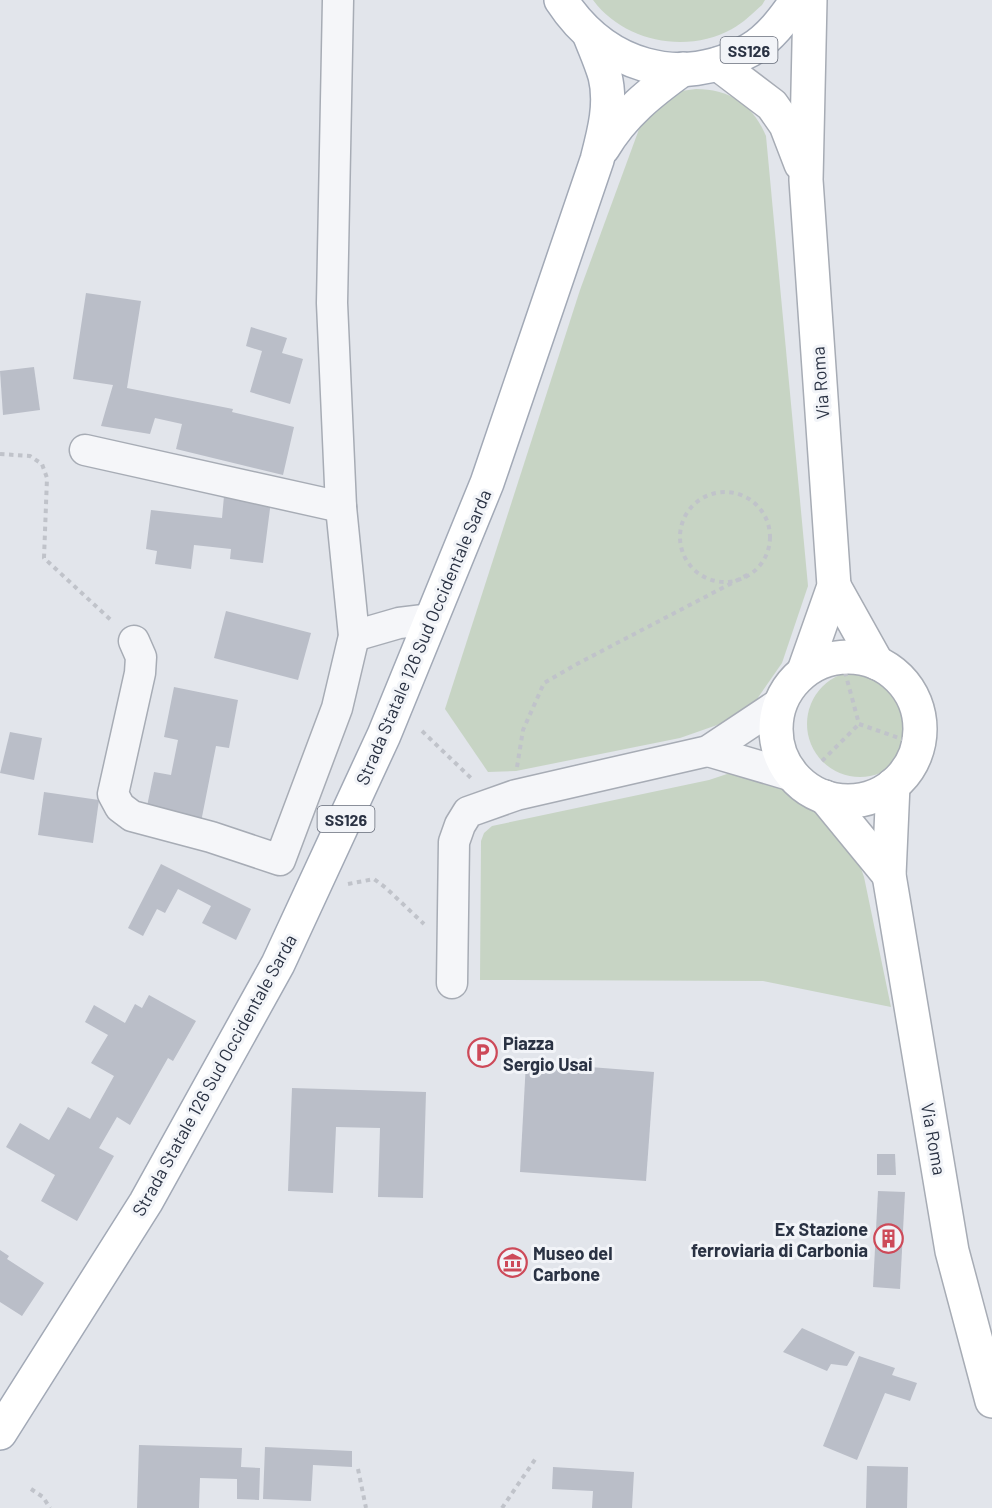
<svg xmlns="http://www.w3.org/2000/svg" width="992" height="1508" viewBox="0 0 992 1508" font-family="Barlow,sans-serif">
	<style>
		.green { fill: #c7d4c4 }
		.building { fill: #babec8 }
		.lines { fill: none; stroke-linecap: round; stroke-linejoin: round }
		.street-casing { stroke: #a7acb5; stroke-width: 33 }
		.secondary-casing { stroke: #a7acb5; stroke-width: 36 }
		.primary-casing { stroke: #a2a9b6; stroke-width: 36 }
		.path { stroke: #c0c3ca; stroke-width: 4; stroke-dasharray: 4.5 4.5; stroke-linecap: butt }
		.street { stroke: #f5f6f9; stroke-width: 30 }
		.secondary { stroke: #fff; stroke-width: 33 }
		.primary { stroke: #fff; stroke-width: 33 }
		.labels { text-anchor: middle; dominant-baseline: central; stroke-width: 6; stroke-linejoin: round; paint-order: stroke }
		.shield { fill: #f2f4f8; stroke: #666c79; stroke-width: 1.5 }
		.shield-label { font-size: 16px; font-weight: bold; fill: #2a3243 }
		.street-label { font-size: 18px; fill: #2a3243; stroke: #f2f4f8 }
		.poi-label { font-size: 18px; font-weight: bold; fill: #2a3243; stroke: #f2f4f8; text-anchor: start }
	</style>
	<rect width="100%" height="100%" fill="#e2e5eb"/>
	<g class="green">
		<path d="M 593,0 L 765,0 L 762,5 C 753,13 743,23 732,29 C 687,54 624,42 593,0 Z"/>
		<path d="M 696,89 C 730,89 753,105 766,136 L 808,586 L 782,663 L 757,699 L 720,724 L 680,738 L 516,771 L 488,772 L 445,709 L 580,290 L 642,121 L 667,97 L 681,91 Z"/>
		<circle cx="860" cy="724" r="53"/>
		<polygon points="730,773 757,777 783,790 822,817 856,854 864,877 891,1007 763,981 480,980 481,841 484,833 492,826 709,780"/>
	</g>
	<g class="building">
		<polygon points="86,293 141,301 127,388 233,409 232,412 294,427 283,475 176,449 182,424 155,418 150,434 101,426 113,385 73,379"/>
		<polygon points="251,327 287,338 282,353 303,359 290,404 250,392 262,351 246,346"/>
		<polygon points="34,367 40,410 3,415 0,371"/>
		<polygon points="224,496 271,501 263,563 230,559 231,549 194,545 191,569 155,564 157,551 146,549 151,510 222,518"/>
		<polygon points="226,611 311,633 298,680 214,658"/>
		<polygon points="174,687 238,700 229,748 216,746 200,827 145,816 154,772 171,775 178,740 164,737"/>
		<polygon points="10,732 42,738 34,780 0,773"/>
		<polygon points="44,792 99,800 93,843 38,835"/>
		<polygon points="161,864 251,909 236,940 202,923 211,906 178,889 165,913 157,909 143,936 128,928"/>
		<polygon points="149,995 196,1021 173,1061 168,1058 130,1125 117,1117 99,1148 114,1156 77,1221 41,1201 55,1175 6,1147 20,1123 49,1140 68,1107 90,1119 114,1076 91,1063 108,1035 85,1022 94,1005 125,1023 135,1004 142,1008"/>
		<polygon points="526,1062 654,1072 646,1181 520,1172"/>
		<polygon points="292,1088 426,1092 423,1198 378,1197 380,1128 336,1127 333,1193 288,1191"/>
		<polygon points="877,1154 895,1154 896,1175 877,1175"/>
		<polygon points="878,1191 905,1192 900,1289 873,1287"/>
		<polygon points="0,1250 9,1256 7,1259 44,1283 22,1316 0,1302"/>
		<polygon points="802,1328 855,1352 847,1366 831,1364 827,1371 783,1352"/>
		<polygon points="859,1356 895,1368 892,1375 917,1383 910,1401 885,1393 857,1460 823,1446"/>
		<polygon points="139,1445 242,1448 241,1467 260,1468 259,1500 237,1499 237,1479 200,1478 199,1508 137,1508"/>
		<polygon points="265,1447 352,1451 352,1467 313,1465 311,1501 263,1499"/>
		<polygon points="867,1466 908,1467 907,1508 866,1508"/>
		<polygon points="553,1467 634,1472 632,1508 592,1508 593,1491 552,1489"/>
	</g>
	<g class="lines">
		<defs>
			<g id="street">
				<polyline points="85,450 341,507"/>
				<polyline points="354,636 399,623 432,619"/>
				<polyline points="134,641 141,657 140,673 113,794 120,807 132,816 211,837 280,860 337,708 354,636 341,507 332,303 338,0"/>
				<polyline points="708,751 793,776"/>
				<polyline points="452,983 454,842 460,825 468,812 516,795 708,751 780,703"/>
			</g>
			<g id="secondary">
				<polyline points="718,64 772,105 786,125 801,164"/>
				<polyline points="834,586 877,663"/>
				<circle cx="848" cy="729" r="72"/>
				<polyline points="804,671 834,586 806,180 810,0"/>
				<polyline points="893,785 889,875 952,1251 992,1401"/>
				<polyline points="825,797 889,875"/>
			</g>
			<g id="primary">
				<path d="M 561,0 C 604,66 679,90 750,50 C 770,38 784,19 797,0"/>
				<path d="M 603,148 C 623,114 651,92 683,69"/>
				<path d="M 0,1433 L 146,1202 L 278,964 L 384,735 L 487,483 L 597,160 C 604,133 612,104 605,76 C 601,62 595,49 590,36"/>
			</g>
		</defs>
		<use href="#street" class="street-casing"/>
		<use href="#secondary" class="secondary-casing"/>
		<use href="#primary" class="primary-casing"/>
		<g class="path">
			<polyline points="0,454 30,456 42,464 47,478 44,558 113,622"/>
			<circle cx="725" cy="537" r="45"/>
			<polyline points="845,672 859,724"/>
			<polyline points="859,724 910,742"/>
			<polyline points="422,731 473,780"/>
			<polyline points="822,761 859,724"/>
			<polyline points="517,767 523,730 544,683 575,665 751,573"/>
			<polyline points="348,884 374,879 386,888 424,924"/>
			<polyline points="358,1469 366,1508"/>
			<polyline points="31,1489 43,1497 50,1508"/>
			<polyline points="502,1508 536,1458"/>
		</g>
		<use href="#street" class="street"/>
		<use href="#secondary" class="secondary"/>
		<use href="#primary" class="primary"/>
	</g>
	<defs>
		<symbol id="parking-ring" viewBox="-11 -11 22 22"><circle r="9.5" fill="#f2f4f8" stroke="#cd4a59" stroke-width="1.5"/><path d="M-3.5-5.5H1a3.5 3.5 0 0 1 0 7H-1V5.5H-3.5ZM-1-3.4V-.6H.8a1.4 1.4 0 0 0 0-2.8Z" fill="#cd4a59"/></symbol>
		<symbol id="building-ring" viewBox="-11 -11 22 22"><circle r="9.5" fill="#f2f4f8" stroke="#cd4a59" stroke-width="1.5"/><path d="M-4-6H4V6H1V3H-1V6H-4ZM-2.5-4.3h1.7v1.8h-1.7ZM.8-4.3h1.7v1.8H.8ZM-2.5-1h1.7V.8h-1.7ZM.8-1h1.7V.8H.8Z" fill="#cd4a59"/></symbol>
		<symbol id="museum-ring" viewBox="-11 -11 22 22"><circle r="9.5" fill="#f2f4f8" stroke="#cd4a59" stroke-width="1.5"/><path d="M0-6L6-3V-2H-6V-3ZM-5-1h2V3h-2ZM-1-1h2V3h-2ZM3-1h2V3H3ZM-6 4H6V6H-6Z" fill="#cd4a59"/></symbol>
	</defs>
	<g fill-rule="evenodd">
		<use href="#parking-ring" x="466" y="1036" width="33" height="33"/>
		<use href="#building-ring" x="872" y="1222" width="33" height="33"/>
		<use href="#museum-ring" x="496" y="1246" width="33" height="33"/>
	</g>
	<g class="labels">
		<g class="shield">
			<rect x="720.5" y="37" width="57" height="26" rx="4.5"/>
			<rect x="317.5" y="806" width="57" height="26" rx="4.5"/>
		</g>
		<g class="shield-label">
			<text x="749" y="50">SS126</text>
			<text x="346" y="819">SS126</text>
		</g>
		<g class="street-label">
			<text transform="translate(820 383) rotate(-94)">Via Roma</text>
			<text transform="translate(423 637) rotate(-67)">Strada Statale 126 Sud Occidentale Sarda</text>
			<text transform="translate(214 1075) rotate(-61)">Strada Statale 126 Sud Occidentale Sarda</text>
			<text transform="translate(934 1139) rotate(80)">Via Roma</text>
		</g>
		<g class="poi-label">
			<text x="503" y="1043">Piazza<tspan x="503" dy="21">Sergio Usai</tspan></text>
			<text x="868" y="1229" text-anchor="end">Ex Stazione<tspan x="868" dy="21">ferroviaria di Carbonia</tspan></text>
			<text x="533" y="1253">Museo del<tspan x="533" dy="21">Carbone</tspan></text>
		</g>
	</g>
</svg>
